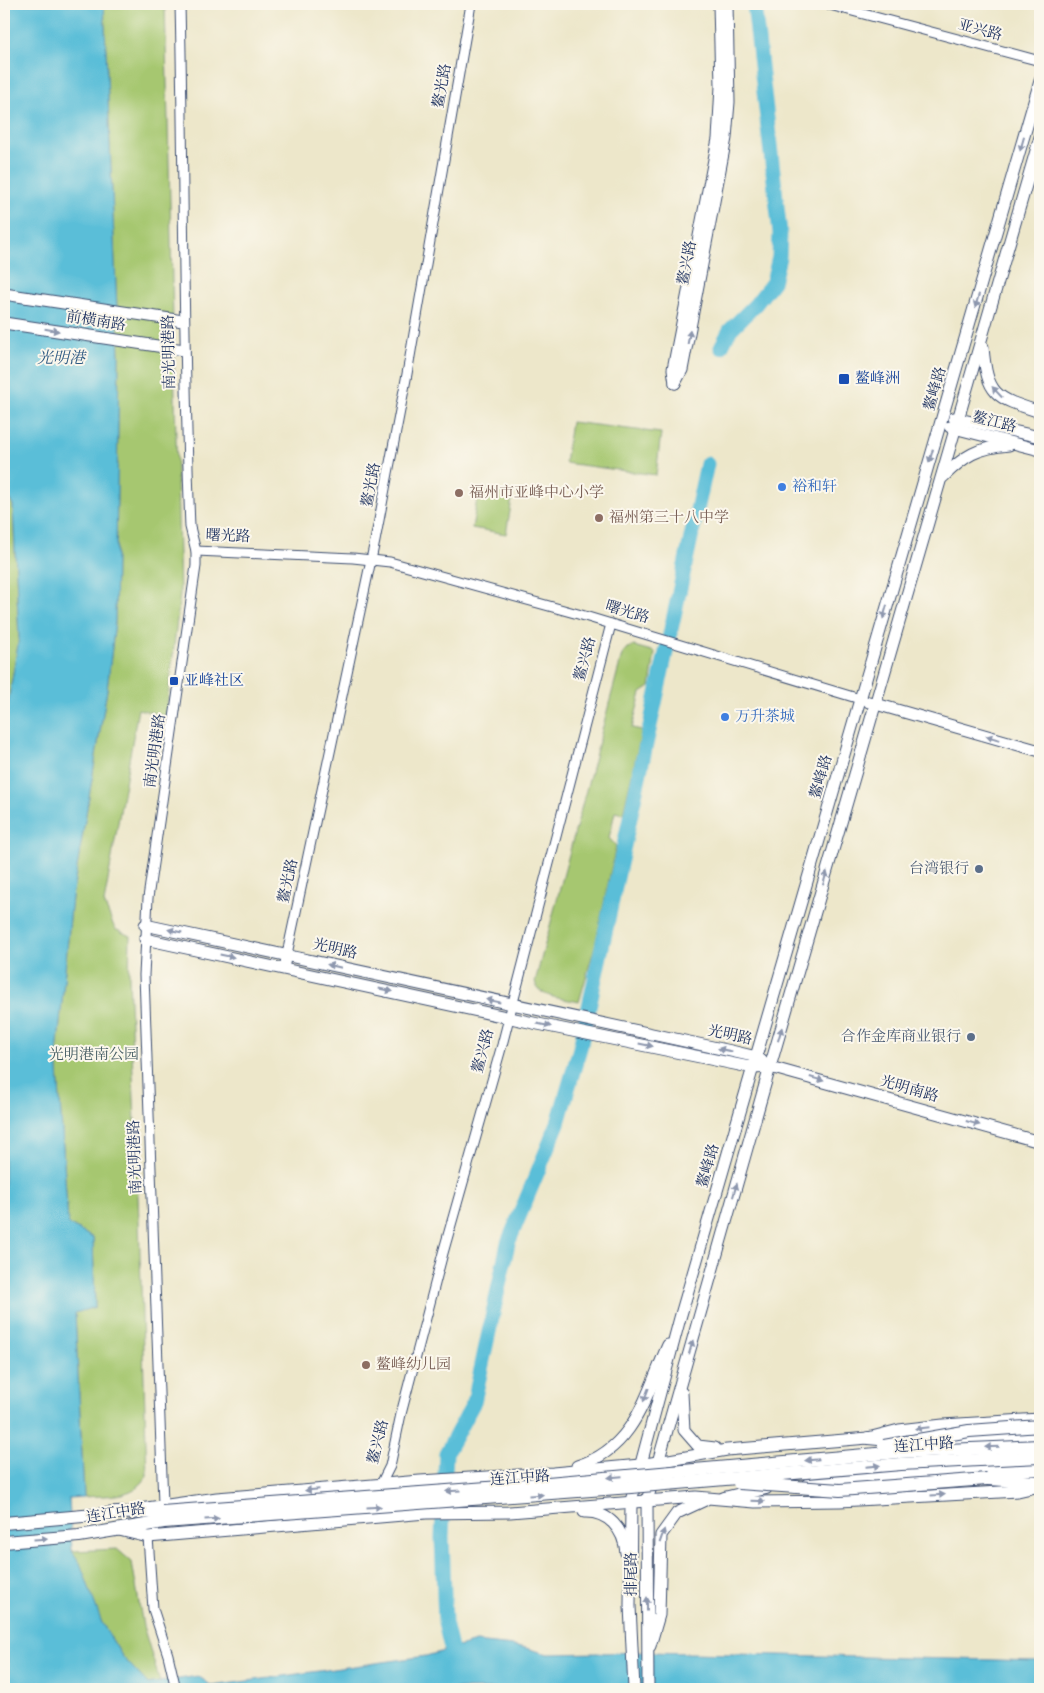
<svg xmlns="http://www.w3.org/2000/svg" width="1044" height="1693" viewBox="0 0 1044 1693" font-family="'Old Standard TT','Noto Serif SC',serif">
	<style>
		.green { fill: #a6c770; stroke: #607b67 }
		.water { fill: #5abed8; stroke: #3a769b }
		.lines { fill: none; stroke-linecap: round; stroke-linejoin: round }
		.river { stroke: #5abed8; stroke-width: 15 }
		.minor-casing { stroke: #3a4b6e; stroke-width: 11 }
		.major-casing { stroke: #3a4b6e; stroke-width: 13 }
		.highway-casing { stroke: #3a4b6e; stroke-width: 14 }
		.minor { stroke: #fff; stroke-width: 9 }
		.major { stroke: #fff; stroke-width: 11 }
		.highway { stroke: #fff; stroke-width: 12 }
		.highway-bridge-casing { stroke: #3a4b6e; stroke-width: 14; stroke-linecap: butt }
		.highway-bridge { stroke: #fff; stroke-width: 12 }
		.oneway { fill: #8d97ae }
		.transit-dot { fill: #1a4fb4; stroke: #fbf7ec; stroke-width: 2 }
		.shop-dot { fill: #3f7fe0; stroke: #fbf7ec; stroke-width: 2 }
		.education-dot { fill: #8d6e63; stroke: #fbf7ec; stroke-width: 2 }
		.service-dot { fill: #5c6f8a; stroke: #fbf7ec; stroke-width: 2 }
		.labels { text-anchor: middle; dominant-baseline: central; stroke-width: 4; stroke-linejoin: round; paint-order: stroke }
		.street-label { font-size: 15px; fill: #1b2f5e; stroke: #fbf7ec }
		.transit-label { font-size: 15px; fill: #164399; stroke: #fbf7ec; text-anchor: start }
		.shop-label { font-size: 15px; fill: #366cbe; stroke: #fbf7ec; text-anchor: start }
		.education-label { font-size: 15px; fill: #785e54; stroke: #fbf7ec; text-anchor: start }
		.service-label { font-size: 15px; fill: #4e5e75; stroke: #fbf7ec; text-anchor: end }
		.park-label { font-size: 15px; fill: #455d63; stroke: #fbf7ec }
		.water-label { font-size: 16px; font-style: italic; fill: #2e5a83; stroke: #fbf7ec }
	</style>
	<rect width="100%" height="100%" fill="#fbf7ec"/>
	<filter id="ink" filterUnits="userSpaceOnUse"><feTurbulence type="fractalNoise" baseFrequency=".02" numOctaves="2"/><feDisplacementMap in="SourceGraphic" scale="10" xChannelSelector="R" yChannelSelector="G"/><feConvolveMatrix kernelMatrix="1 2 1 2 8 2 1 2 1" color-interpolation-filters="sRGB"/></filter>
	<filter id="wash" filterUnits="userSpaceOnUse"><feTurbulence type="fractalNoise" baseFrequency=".0096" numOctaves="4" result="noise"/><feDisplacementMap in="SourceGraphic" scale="20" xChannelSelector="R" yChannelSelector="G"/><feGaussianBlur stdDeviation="1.12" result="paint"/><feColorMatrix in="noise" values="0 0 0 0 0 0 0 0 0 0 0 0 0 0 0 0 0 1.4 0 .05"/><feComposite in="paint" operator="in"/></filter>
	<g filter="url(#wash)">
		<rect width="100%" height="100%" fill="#ede7ca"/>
		<g class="green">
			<path d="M 104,4 L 165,4 L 180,594 L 166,716 L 138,709 L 104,903 L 115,929 L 130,936 L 129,976 L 139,1221 L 147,1476 C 134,1499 107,1495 84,1497 L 75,1312 L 95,1307 L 93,1238 L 68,1224 L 57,1054 L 72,897 L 107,690 L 115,621 L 119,357 Z"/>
			<polygon points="571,422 661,433 656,475 565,463"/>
			<polygon points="479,488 513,494 506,534 472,528"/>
			<polygon points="4,491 13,505 19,639 4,726"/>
			<path d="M 634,646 L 655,652 L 650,687 L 641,693 L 632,728 L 642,730 L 623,814 L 615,812 L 609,838 L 616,846 L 595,946 L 579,1002 C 564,998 539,999 535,982 L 622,655 L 628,648 Z"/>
			<polygon points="117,1549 132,1562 143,1626 160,1682 147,1684 122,1656 102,1623 72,1551"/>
		</g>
		<polygon class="water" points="4,4 104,4 119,357 115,621 107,690 72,897 57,1054 68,1224 93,1238 95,1307 75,1313 84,1497 69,1498 72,1551 80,1563 102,1623 122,1656 148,1684 198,1676 212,1686 426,1656 476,1642 522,1647 548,1654 647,1652 1040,1661 1040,1689 10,1689 4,1625 4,726 19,639 13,505 4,491 4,436 8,428 4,383"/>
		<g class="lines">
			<g class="river">
				<polyline points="721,347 730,330 755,305 773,282 779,257 780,233 754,4"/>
				<polyline points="456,1669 445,1623 442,1537 446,1453 474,1402 508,1243 558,1123 580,1048 707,464"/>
			</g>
		</g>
	</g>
	<g filter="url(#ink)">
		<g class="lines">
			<defs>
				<g id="minor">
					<polyline points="826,4 1040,61"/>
					<polyline points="196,551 353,558 390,562 578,614 860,699"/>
					<polyline points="284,968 375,541 407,374 471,4"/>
					<polyline points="381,1484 390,1466 401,1414 443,1253 502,1045 611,624"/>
					<path d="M 163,1504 L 144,975 L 148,898 L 196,566 L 196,551 L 190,527 C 183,352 184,178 180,4"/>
					<polyline points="148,1537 153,1609 168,1655 176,1689"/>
				</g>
				<g id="major">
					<polyline points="4,294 183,321"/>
					<polyline points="4,323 184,350"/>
					<path d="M 983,347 C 987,396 996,398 1040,412"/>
					<polyline points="675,383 682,370 726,138 729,102 727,4"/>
					<polyline points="675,383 673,369 718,139 721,86 719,4"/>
					<polyline points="954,418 1040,437"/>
					<polyline points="950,427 1040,450"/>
					<path d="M 943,477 C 965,455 977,448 1009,445"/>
					<polyline points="869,702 1040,751"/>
					<polyline points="145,925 731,1051 757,1057 762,1061"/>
					<polyline points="145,939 538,1024 754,1068 770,1067 1040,1142"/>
					<polyline points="682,1393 684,1430 698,1446 715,1448"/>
					<path d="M 577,1466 C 635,1449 646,1394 668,1345"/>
					<polyline points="140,1509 217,1498 420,1481 553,1473 640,1465 727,1450 868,1438 899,1430 943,1425 1040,1419"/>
					<path d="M 584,1512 C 608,1511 624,1529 626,1553"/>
					<polyline points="119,1530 148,1537 426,1513 510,1512 696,1497 755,1502 840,1501 1018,1491 1040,1486"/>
					<polyline points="650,1646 659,1615 661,1535 677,1513 705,1500"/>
					<polyline points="634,1689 630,1606 631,1501 680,1318 1040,81"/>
					<polyline points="648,1689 647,1501 770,1067 1040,137"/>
				</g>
				<g id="highway">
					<polyline points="868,1438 900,1441"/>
					<polyline points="953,1438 1040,1435"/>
					<polyline points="987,1479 1040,1482"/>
					<polyline points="808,1484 987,1469 1040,1469"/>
					<polyline points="724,1498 766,1488"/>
					<polyline points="4,1523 117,1513 162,1512"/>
					<polyline points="4,1542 79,1536 164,1522"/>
				</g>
			</defs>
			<use href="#minor" class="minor-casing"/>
			<use href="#major" class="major-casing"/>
			<use href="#highway" class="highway-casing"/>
			<use href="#minor" class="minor"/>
			<use href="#major" class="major"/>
			<use href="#highway" class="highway"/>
			<defs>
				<g id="highway-bridge">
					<polyline points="884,1446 969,1431 1040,1426"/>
					<polyline points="739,1483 840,1490 987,1479"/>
					<polyline points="162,1512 514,1486 899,1452 1040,1446"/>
					<polyline points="164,1522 631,1487 901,1464 1040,1457"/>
				</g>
			</defs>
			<use href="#highway-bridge" class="highway-bridge-casing"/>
			<use href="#highway-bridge" class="highway-bridge"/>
		</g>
		<defs><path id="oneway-solid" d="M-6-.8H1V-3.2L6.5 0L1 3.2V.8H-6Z" transform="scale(1.25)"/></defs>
		<g class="oneway">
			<use href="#oneway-solid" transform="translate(1022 144) rotate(106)"/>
			<use href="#oneway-solid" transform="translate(977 301) rotate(106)"/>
			<use href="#oneway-solid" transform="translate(52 330) rotate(9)"/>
			<use href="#oneway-solid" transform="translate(689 337) rotate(-79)"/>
			<use href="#oneway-solid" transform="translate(997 392) rotate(-133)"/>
			<use href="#oneway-solid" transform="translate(931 456) rotate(106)"/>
			<use href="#oneway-solid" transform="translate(885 612) rotate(106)"/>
			<use href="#oneway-solid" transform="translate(993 738) rotate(-164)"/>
			<use href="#oneway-solid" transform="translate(825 878) rotate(-74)"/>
			<use href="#oneway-solid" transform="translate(175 931) rotate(-168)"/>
			<use href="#oneway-solid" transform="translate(227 956) rotate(11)"/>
			<use href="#oneway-solid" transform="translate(334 966) rotate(-167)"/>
			<use href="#oneway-solid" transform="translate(386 990) rotate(12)"/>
			<use href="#oneway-solid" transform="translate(493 1001) rotate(-168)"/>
			<use href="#oneway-solid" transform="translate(544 1025) rotate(12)"/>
			<use href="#oneway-solid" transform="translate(780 1034) rotate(-74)"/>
			<use href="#oneway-solid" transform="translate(646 1045) rotate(11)"/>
			<use href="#oneway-solid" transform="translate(725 1050) rotate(-168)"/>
			<use href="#oneway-solid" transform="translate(817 1079) rotate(16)"/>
			<use href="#oneway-solid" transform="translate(973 1123) rotate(16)"/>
			<use href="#oneway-solid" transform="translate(735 1190) rotate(-74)"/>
			<use href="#oneway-solid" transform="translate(691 1347) rotate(-74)"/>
			<use href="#oneway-solid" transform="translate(646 1395) rotate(111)"/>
			<use href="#oneway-solid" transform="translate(922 1428) rotate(174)"/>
			<use href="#oneway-solid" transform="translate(992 1447) rotate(178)"/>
			<use href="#oneway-solid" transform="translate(812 1460) rotate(175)"/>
			<use href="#oneway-solid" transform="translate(873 1466) rotate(-5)"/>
			<use href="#oneway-solid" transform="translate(615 1477) rotate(175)"/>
			<use href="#oneway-solid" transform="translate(312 1490) rotate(175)"/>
			<use href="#oneway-solid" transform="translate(453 1491) rotate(176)"/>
			<use href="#oneway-solid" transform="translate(536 1495) rotate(-4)"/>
			<use href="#oneway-solid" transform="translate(938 1495) rotate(-4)"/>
			<use href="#oneway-solid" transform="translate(758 1501) rotate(2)"/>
			<use href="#oneway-solid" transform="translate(374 1507) rotate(-4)"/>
			<use href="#oneway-solid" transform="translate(212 1519) rotate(-4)"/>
			<use href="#oneway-solid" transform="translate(662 1536) rotate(-71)"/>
			<use href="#oneway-solid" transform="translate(41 1539) rotate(-4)"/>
			<use href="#oneway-solid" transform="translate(647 1604) rotate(-90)"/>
		</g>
	</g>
	<g class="transit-dot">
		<rect x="838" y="373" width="12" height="12" rx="2.5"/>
		<rect x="169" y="676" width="10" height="10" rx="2.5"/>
	</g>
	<g class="shop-dot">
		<circle cx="782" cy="487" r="5"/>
		<circle cx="725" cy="717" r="5"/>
	</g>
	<g class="education-dot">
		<circle cx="459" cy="493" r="5"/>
		<circle cx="599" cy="518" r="5"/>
		<circle cx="366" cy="1365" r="5"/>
	</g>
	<g class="service-dot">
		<circle cx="979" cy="869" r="5"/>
		<circle cx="971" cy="1037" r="5"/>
	</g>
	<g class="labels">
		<g class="street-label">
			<text transform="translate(980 31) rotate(15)">亚兴路</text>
			<text transform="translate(443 86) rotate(-80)">鳌光路</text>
			<text transform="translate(688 263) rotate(-79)">鳌兴路</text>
			<text transform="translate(96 322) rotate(9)">前横南路</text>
			<text transform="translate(170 352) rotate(-91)">南光明港路</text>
			<text transform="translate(936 389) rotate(-74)">鳌峰路</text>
			<text transform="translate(994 423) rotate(14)">鳌江路</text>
			<text transform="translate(372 485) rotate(-79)">鳌光路</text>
			<text transform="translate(228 537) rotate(2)">曙光路</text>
			<text transform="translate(627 613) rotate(17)">曙光路</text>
			<text transform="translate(586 659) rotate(-75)">鳌兴路</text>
			<text transform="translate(156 751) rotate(-82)">南光明港路</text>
			<text transform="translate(822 777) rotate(-74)">鳌峰路</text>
			<text transform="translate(289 881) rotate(-78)">鳌光路</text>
			<text transform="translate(335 950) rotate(13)">光明路</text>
			<text transform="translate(730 1036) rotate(12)">光明路</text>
			<text transform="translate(484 1051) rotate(-75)">鳌兴路</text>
			<text transform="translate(909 1090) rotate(16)">光明南路</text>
			<text transform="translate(136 1157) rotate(-92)">南光明港路</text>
			<text transform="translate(709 1166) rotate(-74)">鳌峰路</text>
			<text transform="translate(379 1442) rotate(-76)">鳌兴路</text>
			<text transform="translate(924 1446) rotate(-4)">连江中路</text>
			<text transform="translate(520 1479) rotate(-4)">连江中路</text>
			<text transform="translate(116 1514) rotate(-9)">连江中路</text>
			<text transform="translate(632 1574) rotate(-90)">排尾路</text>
		</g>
		<g class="transit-label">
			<text x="855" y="379">鳌峰洲</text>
			<text x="184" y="681">亚峰社区</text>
		</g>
		<g class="shop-label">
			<text x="792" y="487">裕和轩</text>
			<text x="735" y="717">万升茶城</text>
		</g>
		<g class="education-label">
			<text x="469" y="493">福州市亚峰中心小学</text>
			<text x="609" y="518">福州第三十八中学</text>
			<text x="376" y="1365">鳌峰幼儿园</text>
		</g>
		<g class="service-label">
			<text x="969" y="869">台湾银行</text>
			<text x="961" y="1037">合作金库商业银行</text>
		</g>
		<g class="park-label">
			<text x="94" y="1055">光明港南公园</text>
		</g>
		<g class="water-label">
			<text x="61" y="359">光明港</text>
		</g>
	</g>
	<rect width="1044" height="1693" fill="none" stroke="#fbf7ec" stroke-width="20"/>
</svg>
